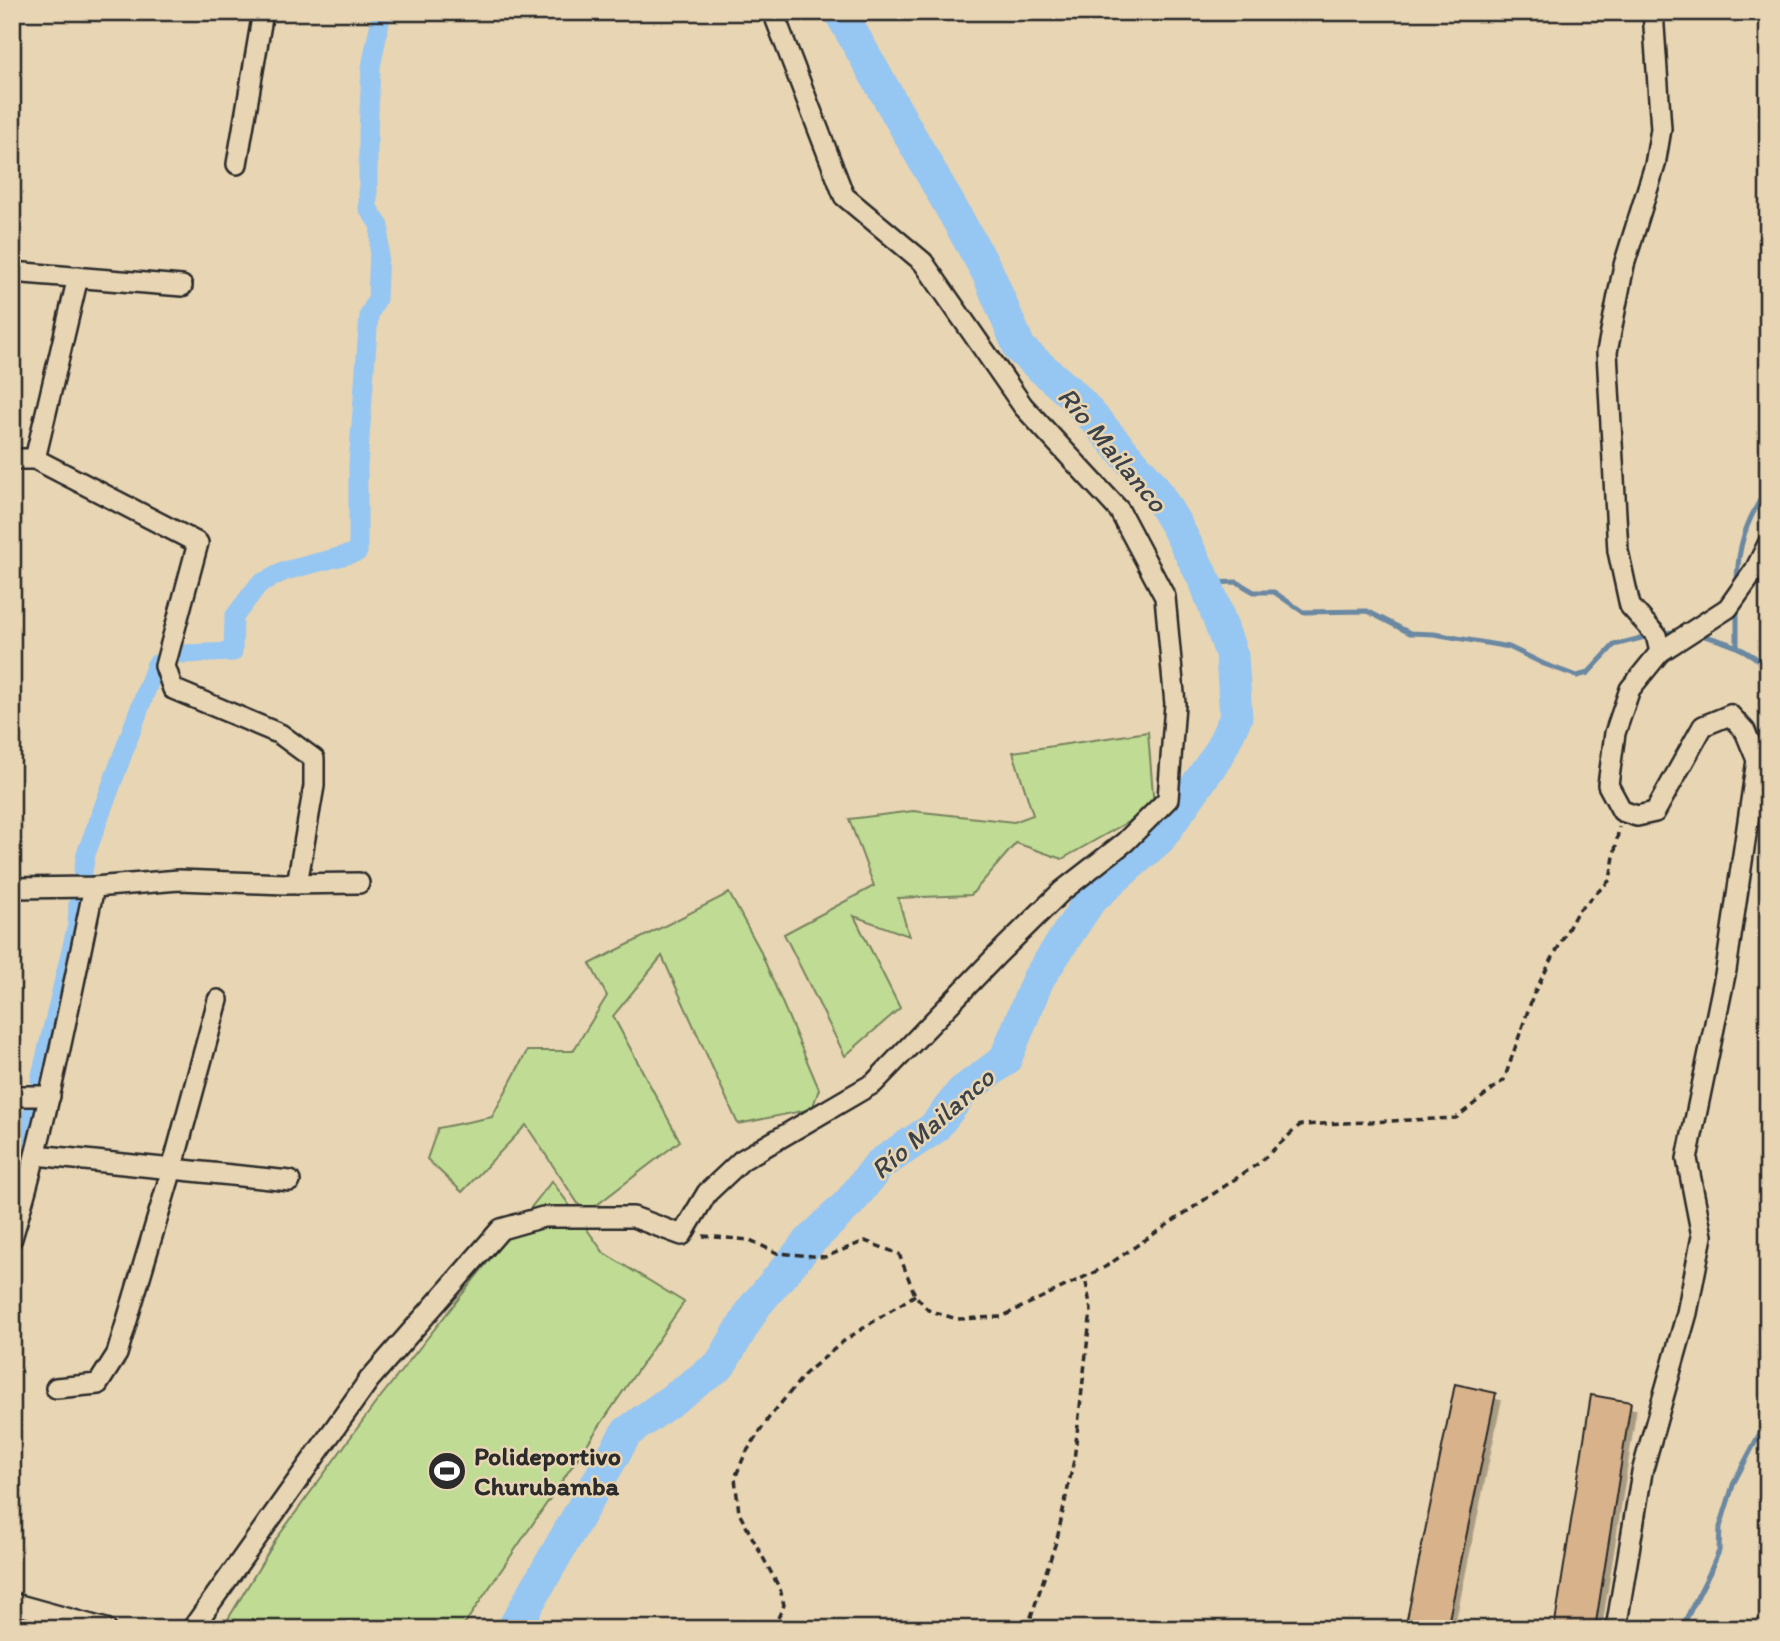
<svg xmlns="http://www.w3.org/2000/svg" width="1780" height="1641" viewBox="0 0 1780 1641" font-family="Itim,sans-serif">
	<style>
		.green { fill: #c0db93; stroke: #76835f; stroke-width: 2 }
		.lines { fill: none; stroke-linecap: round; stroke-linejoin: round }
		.stream { stroke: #6b88a2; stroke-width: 5 }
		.canal { stroke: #96c6f2; stroke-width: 19 }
		.river { stroke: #96c6f2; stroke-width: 33 }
		.building { fill: #d7b28a; stroke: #2b2b2b; stroke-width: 2; filter: url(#shadow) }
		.minor-casing { stroke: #2b2b2b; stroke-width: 24 }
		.path { stroke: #2b2b2b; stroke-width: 3.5; stroke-dasharray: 7 5; stroke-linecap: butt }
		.minor { stroke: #e8d5b3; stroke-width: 19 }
		.labels { text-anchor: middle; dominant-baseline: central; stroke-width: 5; stroke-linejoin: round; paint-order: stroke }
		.poi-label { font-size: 26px; font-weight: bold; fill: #2b2b2b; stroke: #e8d5b3; text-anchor: start }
		.water-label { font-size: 28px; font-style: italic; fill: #3b4249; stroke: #e8d5b3 }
	</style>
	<defs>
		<filter id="shadow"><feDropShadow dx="4.5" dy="8" stdDeviation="0" flood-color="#0004"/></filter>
	</defs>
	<rect width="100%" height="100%" fill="#e8d5b3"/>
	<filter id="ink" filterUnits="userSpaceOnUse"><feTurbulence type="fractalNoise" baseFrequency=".0143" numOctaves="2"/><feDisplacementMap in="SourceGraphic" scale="14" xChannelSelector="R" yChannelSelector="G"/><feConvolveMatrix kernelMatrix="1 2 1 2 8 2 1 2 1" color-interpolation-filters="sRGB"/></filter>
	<g filter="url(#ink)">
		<g class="green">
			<polygon points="1148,732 1154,807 1062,859 1016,843 971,895 898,898 909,936 854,916 900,1008 845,1056 784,934 874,886 849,819 913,811 1014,822 1033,815 1013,752"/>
			<polygon points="729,893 759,948 819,1089 812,1109 738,1124 662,956 613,1016 680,1141 585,1214 526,1125 462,1192 427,1159 438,1128 492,1117 527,1051 573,1051 607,996 590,964"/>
			<polygon points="552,1181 604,1253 684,1302 461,1629 222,1629 277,1538 375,1404"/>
		</g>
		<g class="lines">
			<g class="stream">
				<polyline points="1206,583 1237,582 1254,592 1274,592 1303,612 1367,611 1410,633 1434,634 1509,647 1544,664 1577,676 1588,673 1614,645 1649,636"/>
				<path d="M 1737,586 C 1737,547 1746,520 1768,488"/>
				<polyline points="1737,606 1737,647"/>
				<polyline points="1659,634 1680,631"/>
				<path d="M 1696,634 C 1722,640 1750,649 1768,669"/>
				<polyline points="1681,1629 1710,1572 1719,1551 1720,1527 1734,1482 1768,1418"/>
			</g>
			<g class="canal">
				<polyline points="184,654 233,652 234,617 259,584 285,571 358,552 358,465 369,315 377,299 380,226 368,208 368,134 371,67 382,12"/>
				<polyline points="83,872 86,854 156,664"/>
				<polyline points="40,1080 77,925 78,904"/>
				<polyline points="12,1204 33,1111"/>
			</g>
			<polyline class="river" points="513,1629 626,1433 720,1365 755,1306 807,1244 850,1202 879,1165 934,1128 962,1092 1005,1060 1038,979 1090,900 1159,839 1218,755 1236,717 1232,656 1206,583 1176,525 1152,485 1076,398 1020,349 988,273 840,12"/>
		</g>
		<g class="building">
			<polygon points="1455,1384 1496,1393 1447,1629 1405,1629"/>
			<polygon points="1591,1395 1631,1402 1595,1629 1554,1629"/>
			<polygon points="252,1619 270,1629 246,1629"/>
		</g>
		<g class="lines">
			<defs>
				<g id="minor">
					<polyline points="237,164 263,12"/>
					<polyline points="12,272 182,286"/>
					<polyline points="12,459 35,459 198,543 165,666 173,689 280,734 314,759 314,786 297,884"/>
					<polyline points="35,459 78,277"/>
					<polyline points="1660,652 1728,608 1755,570 1768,544"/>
					<polyline points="12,888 94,887 179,880 285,884 359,883"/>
					<polyline points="12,1096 50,1096"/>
					<polyline points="36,1155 290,1181"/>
					<path d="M 12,1238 C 47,1123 69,1005 94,887"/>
					<polyline points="56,1388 98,1384 117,1354 172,1169 218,1000"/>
					<polyline points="12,1603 106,1629"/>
					<polyline points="192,1629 369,1380 501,1229 543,1217 633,1217 682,1235 707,1193 742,1160 874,1083 997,955 1062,891 1125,842 1168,799 1175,704 1165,597 1119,510 1023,406 923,262 844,196 773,12"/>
					<polyline points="1616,1629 1642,1472 1687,1313 1702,1236 1687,1159 1726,970 1757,760 1745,731 1730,715 1703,726 1655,812 1637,816 1622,811 1608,785 1615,733 1630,689 1660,652 1656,635 1630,606 1618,551 1607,352 1624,265 1655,165 1661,129 1653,12"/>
				</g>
			</defs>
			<use href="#minor" class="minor-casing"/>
			<g class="path">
				<polyline points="703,1236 750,1240 777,1253 825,1257 865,1241 899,1254 915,1295 928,1310 957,1319 1001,1317 1105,1267 1259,1163 1300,1125 1456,1118 1504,1080 1534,993 1577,912 1610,880 1619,827"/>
				<polyline points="773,1629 784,1605 780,1589 739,1513 735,1478 745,1454 768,1419 805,1374 845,1340 915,1295"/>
				<polyline points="1027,1629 1057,1539 1074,1460 1091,1310 1085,1277"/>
			</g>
			<use href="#minor" class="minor"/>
		</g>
	</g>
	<defs>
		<symbol id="stadium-disc" viewBox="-11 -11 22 22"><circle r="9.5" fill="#2b2b2b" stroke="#e8d5b3"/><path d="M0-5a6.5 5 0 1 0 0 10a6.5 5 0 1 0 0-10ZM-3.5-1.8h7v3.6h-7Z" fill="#fff"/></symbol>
	</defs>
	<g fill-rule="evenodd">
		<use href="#stadium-disc" x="425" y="1449" width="44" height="44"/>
	</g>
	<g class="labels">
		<g class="poi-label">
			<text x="474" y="1456">Polideportivo<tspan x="474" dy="30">Churubamba</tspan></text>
		</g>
		<g class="water-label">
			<text transform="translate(1113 449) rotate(50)">Río Mailanco</text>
			<text transform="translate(932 1123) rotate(-41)">Río Mailanco</text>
		</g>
	</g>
	<rect width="1780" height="1641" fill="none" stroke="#e8d5b3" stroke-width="42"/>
	<rect x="21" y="21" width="1738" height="1599" fill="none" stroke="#2b2b2b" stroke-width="2.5" filter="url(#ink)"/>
</svg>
